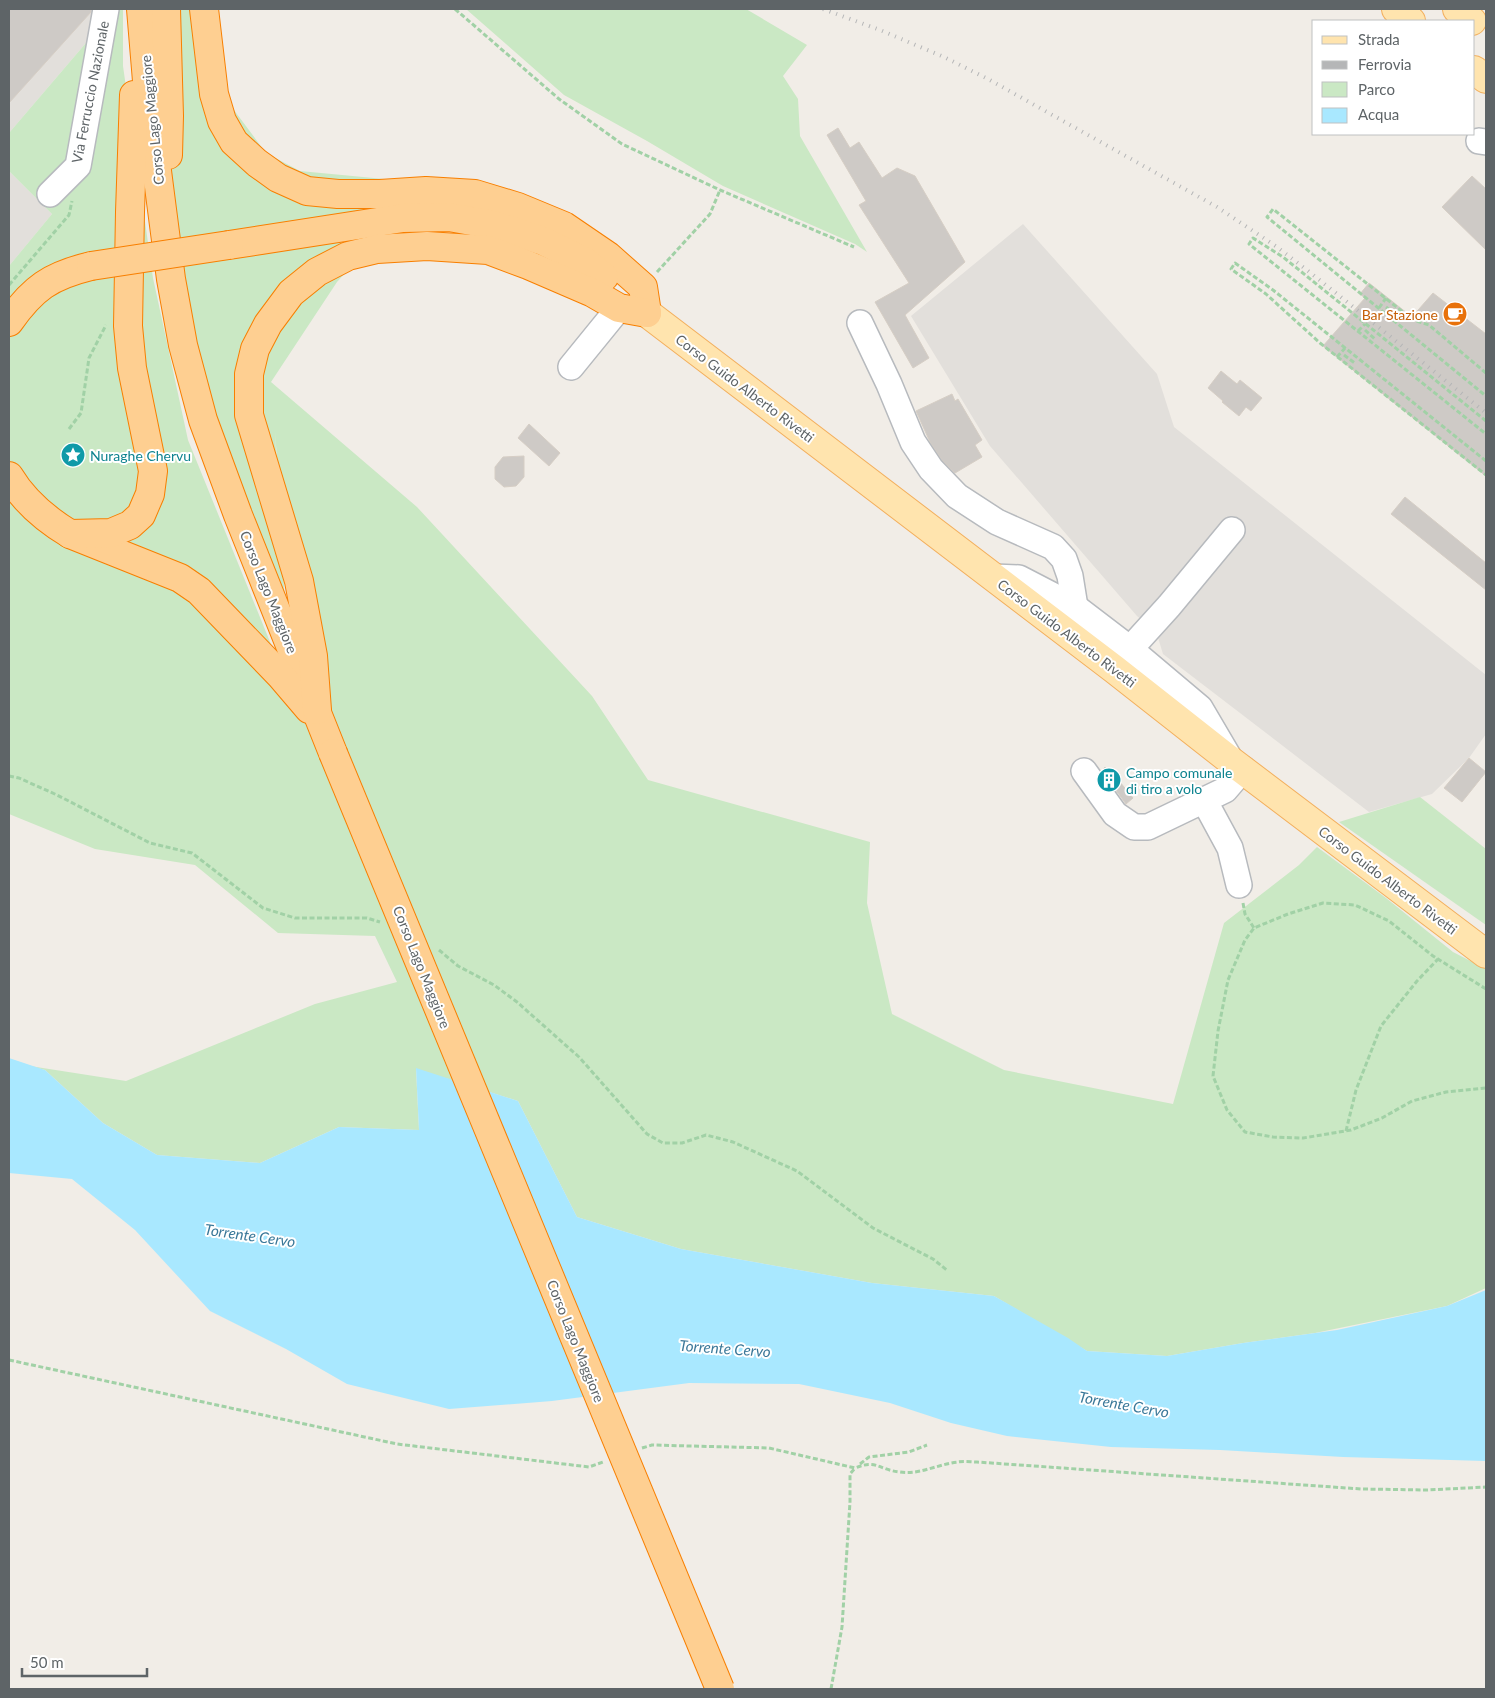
<svg xmlns="http://www.w3.org/2000/svg" width="1495" height="1698" viewBox="0 0 1495 1698" font-family="Lato,sans-serif">
	<style>
		.industrial { fill: #e2dfdb }
		.green { fill: #cae8c4 }
		.water { fill: #a9e8ff }
		.building { fill: #cecac6; stroke: #d6cec5 }
		.lines { fill: none; stroke-linecap: round; stroke-linejoin: round }
		.minor-casing { stroke: #b7babe; stroke-width: 28 }
		.major-casing { stroke: #f3af5d; stroke-width: 30 }
		.highway-casing { stroke: #f87f00; stroke-width: 30 }
		.path { stroke: #a1d1a6; stroke-width: 3; stroke-dasharray: 5 2.5; stroke-linecap: butt }
		.minor { stroke: #fff; stroke-width: 25 }
		.major { stroke: #ffe4ae; stroke-width: 28 }
		.highway { stroke: #fecf91; stroke-width: 28 }
		.rail { stroke: #b5b6b7; stroke-width: 4; stroke-dasharray: 1 6; stroke-linecap: butt }
		.highway-bridge-casing { stroke: #f87f00; stroke-width: 30; stroke-linecap: butt }
		.highway-bridge { stroke: #fecf91; stroke-width: 28 }
		.labels { text-anchor: middle; dominant-baseline: central; stroke-width: 4; stroke-linejoin: round; paint-order: stroke }
		.street-label { font-size: 14px; fill: #5e6467; stroke: #fff }
		.food-label { font-size: 14px; fill: #c56008; stroke: #fff; text-anchor: end }
		.culture-label { font-size: 14px; fill: #0d838f; stroke: #fff; text-anchor: start }
		.water-label { font-size: 15px; font-style: italic; fill: #3a7899; stroke: #fff }
	</style>
	<rect width="100%" height="100%" fill="#f1ede7"/>
	<g class="industrial">
		<polygon points="9,9 107,9 103,23 9,133"/>
		<polygon points="9,171 52,214 9,266"/>
		<polygon points="1023,224 1157,374 1174,427 1486,675 1486,734 1469,758 1432,794 1369,812 1163,654 1156,631 1137,616 990,446 911,316"/>
	</g>
	<g class="green">
		<polygon points="115,9 123,9 123,66 153,278 188,440 296,706 275,432 287,637 171,279 166,9 218,9 219,90 266,153 300,171 426,183 337,282 271,382 417,507 592,696 648,780 870,842 867,903 892,1014 1004,1070 1173,1104 1224,923 1299,865 1317,847 1386,898 1453,952 1486,969 1486,1288 1447,1306 1315,1333 1243,1343 1167,1356 1087,1351 994,1296 872,1283 681,1249 577,1217 518,1101 416,1069 419,1130 339,1127 260,1163 157,1155 103,1123 45,1070 30,1066 126,1081 315,1004 397,982 375,936 278,933 195,865 95,849 9,814 9,266 52,214 9,171 9,133"/>
		<polygon points="466,9 746,9 807,45 783,76 798,99 800,136 867,252 855,244 723,186 647,141 564,95"/>
		<polygon points="1420,797 1486,849 1486,925 1339,822"/>
	</g>
	<polygon class="water" points="9,1058 45,1070 103,1123 157,1155 260,1163 339,1127 419,1130 416,1068 518,1101 577,1217 681,1249 872,1283 994,1296 1068,1338 1087,1351 1167,1356 1243,1343 1337,1330 1447,1306 1486,1290 1486,1461 1343,1457 1220,1450 1111,1447 1007,1436 951,1423 890,1403 799,1384 689,1383 552,1401 449,1409 347,1384 286,1349 210,1311 135,1230 72,1179 9,1173"/>
	<g class="building">
		<polygon points="9,9 91,9 91,12 9,103"/>
		<polygon points="838,128 850,148 859,142 882,178 897,168 915,176 965,262 905,315 929,358 913,368 875,302 909,283 859,205 866,201 827,135"/>
		<polygon points="1472,176 1486,189 1486,250 1442,207"/>
		<polygon points="1369,283 1412,317 1433,293 1486,334 1486,476 1323,346 1365,298 1360,294"/>
		<polygon points="1221,371 1237,384 1240,380 1262,398 1251,411 1246,407 1239,416 1222,402 1223,401 1208,388"/>
		<polygon points="952,394 955,401 958,399 982,440 975,445 982,457 955,473 942,460 930,442 916,411"/>
		<polygon points="529,424 560,453 549,466 518,438"/>
		<polygon points="524,456 524,477 516,486 504,487 495,479 495,467 503,457"/>
		<polygon points="1405,497 1486,563 1486,590 1391,514"/>
		<polygon points="1469,758 1486,772 1462,802 1444,788"/>
		<polygon points="1105,767 1113,778 1115,776 1133,798 1126,804 1102,771"/>
	</g>
	<g class="lines">
		<defs>
			<g id="minor">
				<polyline points="1479,141 1486,142"/>
				<polyline points="50,194 78,166 106,9"/>
				<polyline points="860,323 889,384 913,442 931,469 957,496 997,522 1053,547 1064,559 1070,576 1075,607"/>
				<polyline points="571,367 619,308"/>
				<polyline points="994,577 1019,578 1075,607 1130,649 1200,708 1230,759"/>
				<polyline points="1130,649 1169,606 1232,530"/>
				<polyline points="1084,771 1115,814 1134,827 1148,827 1225,790 1243,769"/>
				<polyline points="1204,800 1230,848 1239,885"/>
			</g>
			<g id="major">
				<polyline points="1396,9 1411,21"/>
				<polyline points="1457,9 1472,21"/>
				<polyline points="1474,70 1486,79"/>
				<polyline points="647,313 1114,669 1231,761 1486,954"/>
			</g>
			<g id="highway">
				<polyline points="141,9 150,117 171,279 183,345 203,420 238,515 333,753"/>
				<polyline points="166,9 169,116 168,155"/>
				<polyline points="204,9 214,94 222,121 234,142 257,163 278,178 307,191 338,194 380,194 426,191 475,194 518,207 564,226 608,256 643,287 647,313"/>
				<polyline points="229,245 403,218 449,217 494,225 543,241 586,262 604,277"/>
				<path d="M 9,322 C 33,288 50,276 91,266"/>
				<path d="M 9,476 C 24,501 45,519 70,534 L 180,578 L 199,591 L 280,675 L 309,709"/>
				<polyline points="70,534 111,533 130,525 141,515 150,494 153,471 132,368 128,326 130,212 134,95"/>
				<polyline points="317,710 313,656 299,581 249,415 249,374 255,349 268,324 291,293 317,272 348,256 377,249 427,246 488,250 528,265 593,293 619,308 647,313"/>
			</g>
		</defs>
		<use href="#minor" class="minor-casing"/>
		<use href="#major" class="major-casing"/>
		<use href="#highway" class="highway-casing"/>
		<g class="path">
			<polyline points="455,9 559,99 622,144 720,190 854,247"/>
			<polyline points="657,272 710,214 720,190"/>
			<polyline points="9,285 69,215 72,201"/>
			<polyline points="1386,307 1397,316"/>
			<polyline points="1379,308 1386,298"/>
			<polyline points="1365,330 1376,340"/>
			<polyline points="1358,331 1365,324"/>
			<polyline points="1344,355 1356,364"/>
			<polyline points="1337,357 1345,348"/>
			<polyline points="1486,373 1429,325 1413,320 1273,209 1267,217 1486,396"/>
			<polyline points="1486,421 1283,257 1253,238 1249,244 1486,434"/>
			<polyline points="69,429 81,413 89,358 106,325"/>
			<polyline points="1486,461 1273,290 1235,263 1231,269 1266,294 1320,343 1486,475"/>
			<polyline points="9,776 19,778 57,795 150,843 192,853 263,908 295,918 367,918 380,922"/>
			<polyline points="1243,903 1245,914 1254,928"/>
			<polyline points="439,950 458,966 494,985 517,1002 579,1057 647,1134 663,1143 682,1143 706,1135 733,1142 797,1171 873,1228 933,1259 948,1271"/>
			<polyline points="1486,989 1433,956 1389,921 1355,905 1323,903 1288,914 1254,928 1245,940 1228,980 1218,1031 1213,1076 1227,1110 1245,1132 1273,1137 1303,1138 1351,1130 1382,1118 1412,1101 1446,1092 1486,1088"/>
			<polyline points="1346,1131 1356,1090 1381,1026 1417,981 1438,959"/>
			<polyline points="9,1360 397,1444 589,1467 603,1462"/>
			<path d="M 642,1448 L 652,1445 L 769,1448 L 855,1468 C 877,1459 879,1470 900,1472 C 920,1475 938,1464 958,1462 C 964,1461 971,1462 977,1462 L 1361,1489 L 1427,1490 L 1486,1487"/>
			<polyline points="860,1464 869,1457 909,1452 927,1445"/>
			<polyline points="831,1689 842,1627 850,1502 850,1474 855,1468"/>
		</g>
		<use href="#minor" class="minor"/>
		<use href="#major" class="major"/>
		<use href="#highway" class="highway"/>
		<polyline class="rail" points="823,9 880,30 944,57 988,79 1217,207 1277,247 1312,274 1486,413"/>
		<defs>
			<g id="highway-bridge">
				<polyline points="91,266 229,245"/>
				<polyline points="333,753 720,1689"/>
			</g>
		</defs>
		<use href="#highway-bridge" class="highway-bridge-casing"/>
		<use href="#highway-bridge" class="highway-bridge"/>
	</g>
	<defs>
		<symbol id="cafe-disc" viewBox="-11 -11 22 22"><circle r="9.5" fill="#e8710a" stroke="#fff"/><path d="M-5.5-4.5H6V0H3Q3 3.5 0 3.5H-2.5Q-5.5 3.5-5.5 0ZM3-3.2v2h1.7v-2ZM-6 4.5H4V6H-6Z" fill="#fff"/></symbol>
		<symbol id="sight-disc" viewBox="-11 -11 22 22"><circle r="9.5" fill="#0f9aa8" stroke="#fff"/><path d="M0-6L1.8-2.2L6-1.7L2.9 1.2L3.7 5.4L0 3.3L-3.7 5.4L-2.9 1.2L-6-1.7L-1.8-2.2Z" fill="#fff"/></symbol>
		<symbol id="building-disc" viewBox="-11 -11 22 22"><circle r="9.5" fill="#0f9aa8" stroke="#fff"/><path d="M-4-6H4V6H1V3H-1V6H-4ZM-2.5-4.3h1.7v1.8h-1.7ZM.8-4.3h1.7v1.8H.8ZM-2.5-1h1.7V.8h-1.7ZM.8-1h1.7V.8H.8Z" fill="#fff"/></symbol>
	</defs>
	<g fill-rule="evenodd">
		<use href="#cafe-disc" x="1441" y="300" width="28" height="28"/>
		<use href="#sight-disc" x="59" y="441" width="28" height="28"/>
		<use href="#building-disc" x="1095" y="766" width="28" height="28"/>
	</g>
	<g class="labels">
		<g class="street-label">
			<text transform="translate(90 92) rotate(-79)">Via Ferruccio Nazionale</text>
			<text transform="translate(152 120) rotate(-96)">Corso Lago Maggiore</text>
			<text transform="translate(745 388) rotate(37)">Corso Guido Alberto Rivetti</text>
			<text transform="translate(269 592) rotate(68)">Corso Lago Maggiore</text>
			<text transform="translate(1067 633) rotate(37)">Corso Guido Alberto Rivetti</text>
			<text transform="translate(1388 880) rotate(37)">Corso Guido Alberto Rivetti</text>
			<text transform="translate(422 967) rotate(68)">Corso Lago Maggiore</text>
			<text transform="translate(576 1341) rotate(68)">Corso Lago Maggiore</text>
		</g>
		<g class="food-label">
			<text x="1438" y="314">Bar Stazione</text>
		</g>
		<g class="culture-label">
			<text x="90" y="455">Nuraghe Chervu</text>
			<text x="1126" y="772">Campo comunale<tspan x="1126" dy="16">di tiro a volo</tspan></text>
		</g>
		<g class="water-label">
			<text transform="translate(250 1235) rotate(8)">Torrente Cervo</text>
			<text transform="translate(725 1348) rotate(4)">Torrente Cervo</text>
			<text transform="translate(1124 1404) rotate(10)">Torrente Cervo</text>
		</g>
	</g>
	<rect width="1495" height="1698" fill="none" stroke="#5e6467" stroke-width="20"/>
	<rect x="1312" y="20" width="162" height="115" fill="#ffffff" stroke="#bfc1c2"/>
	<rect x="1322" y="36" width="25" height="8" fill="#ffe4ae" stroke="#bfc1c2"/>
	<text x="1358" y="45" font-size="15" fill="#5e6467">Strada</text>
	<rect x="1322" y="61" width="25" height="8" fill="#b5b6b7" stroke="#bfc1c2"/>
	<text x="1358" y="70" font-size="15" fill="#5e6467">Ferrovia</text>
	<rect x="1322" y="82" width="25" height="15" fill="#cae8c4" stroke="#bfc1c2"/>
	<text x="1358" y="95" font-size="15" fill="#5e6467">Parco</text>
	<rect x="1322" y="108" width="25" height="15" fill="#a9e8ff" stroke="#bfc1c2"/>
	<text x="1358" y="120" font-size="15" fill="#5e6467">Acqua</text>
	<path d="M22 1668v8h125v-8" fill="none" stroke="#5e6467" stroke-width="2.5"/>
	<text x="30" y="1668" font-size="15" fill="#5e6467" stroke="#ffffff" stroke-width="4" paint-order="stroke">50 m</text>
</svg>
